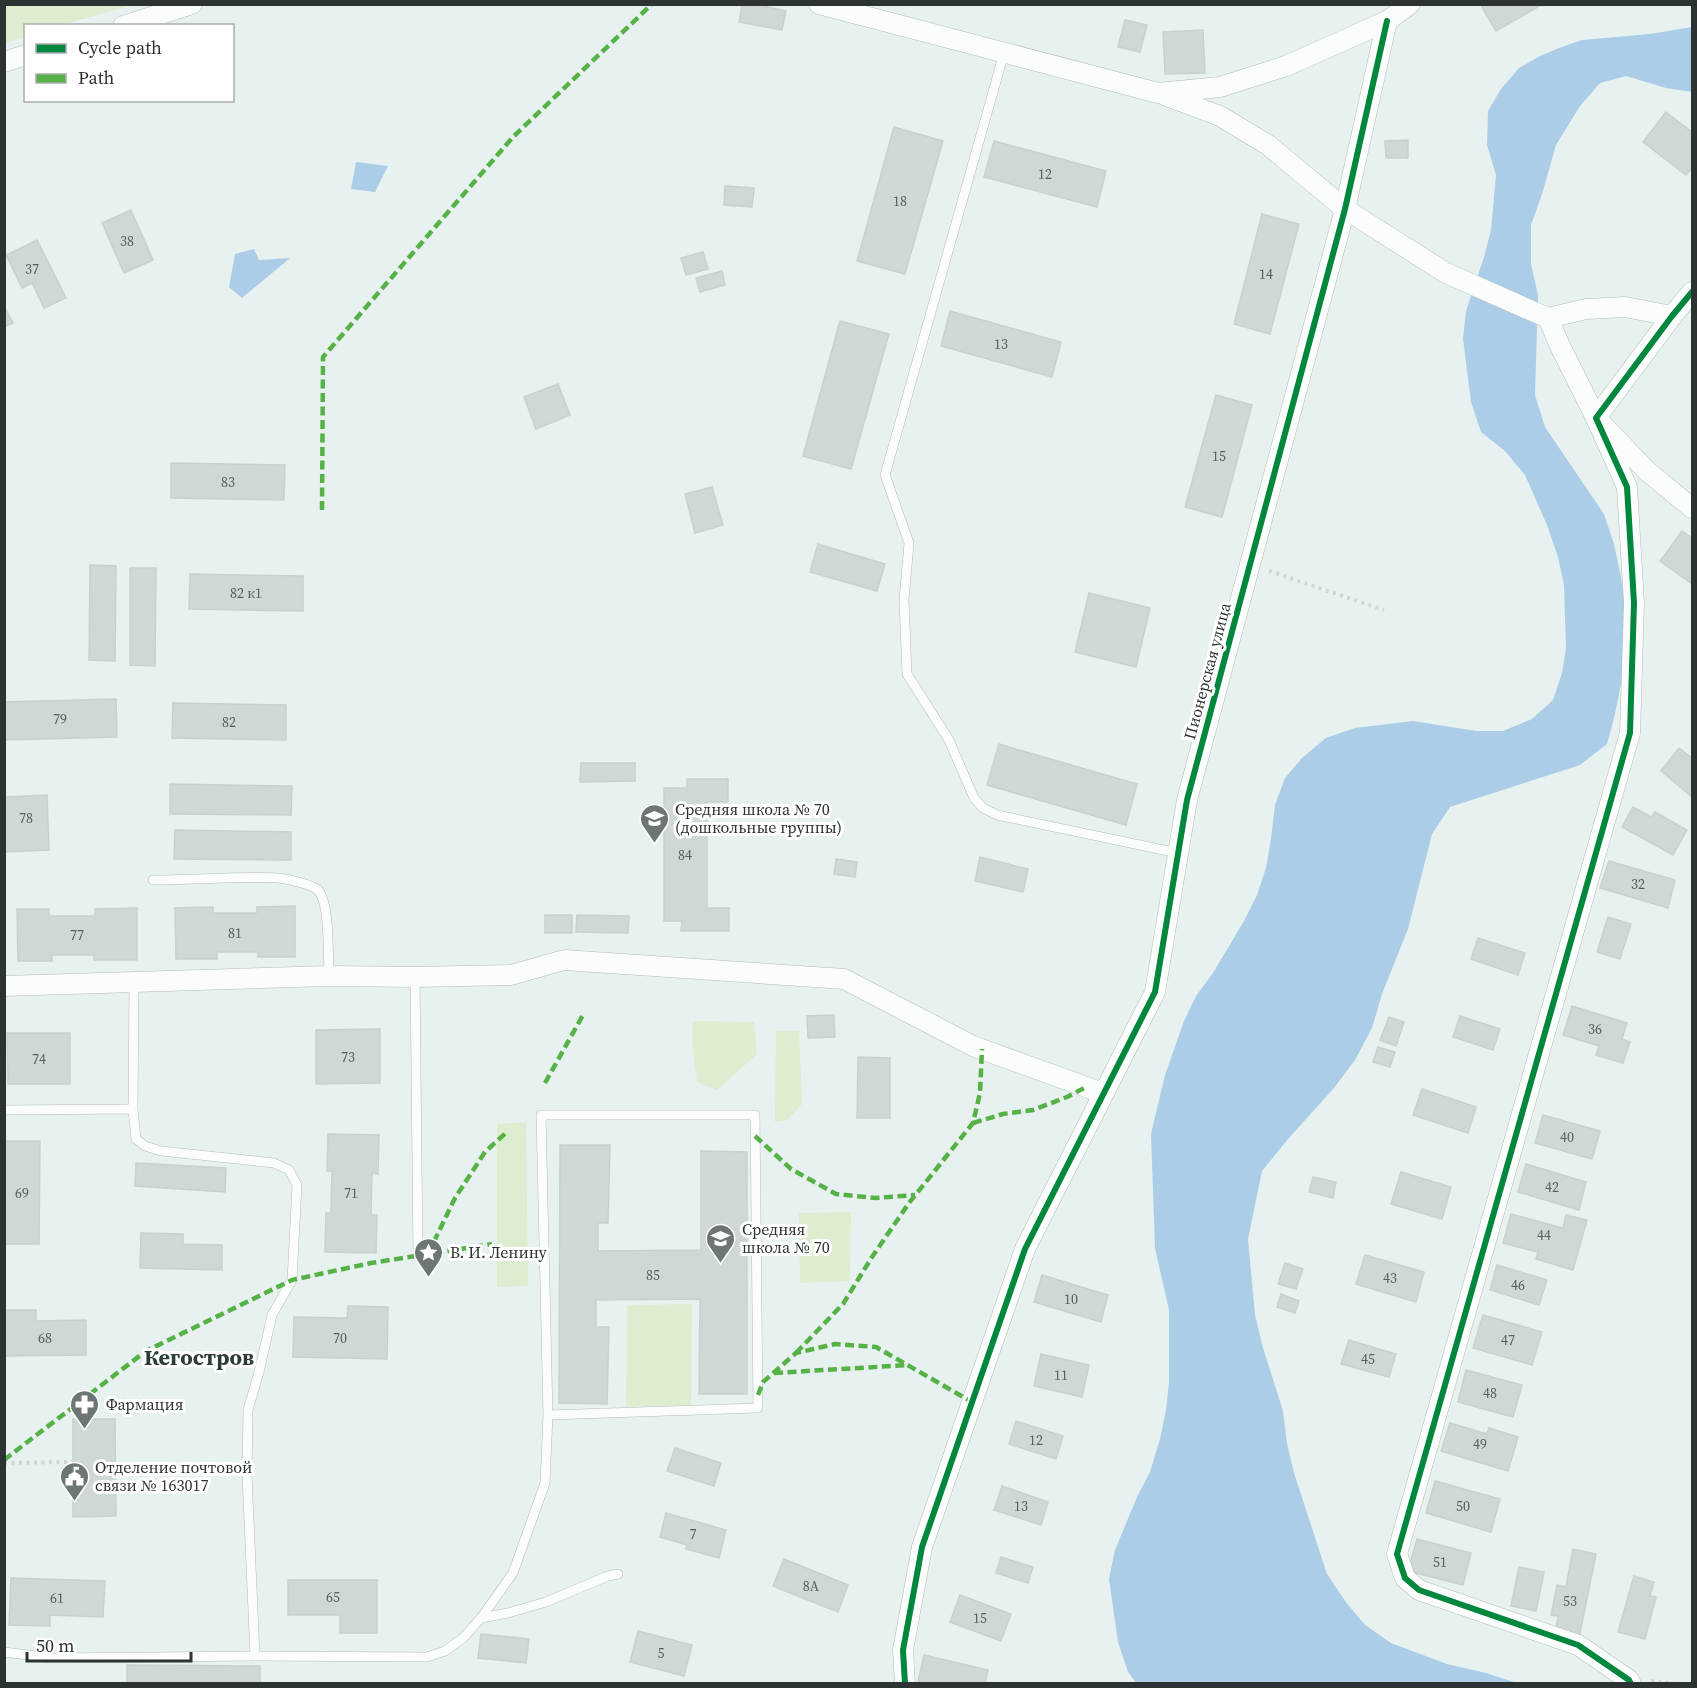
<svg xmlns="http://www.w3.org/2000/svg" width="1697" height="1688" viewBox="0 0 1697 1688" font-family="'Source Serif 4',serif">
	<style>
		.green { fill: #deedd0 }
		.water { fill: #accde7 }
		.building { fill: #d0d8d5; stroke: #c9d1cd; stroke-width: 1.5 }
		.lines { fill: none; stroke-linecap: round; stroke-linejoin: round }
		.service-casing { stroke: #b4bcba; stroke-width: 10 }
		.minor-casing { stroke: #b4bcba; stroke-width: 21 }
		.path { stroke: #d3d5d5; stroke-width: 4; stroke-dasharray: 3 4.5; stroke-linecap: butt }
		.service { stroke: #fbfdfd; stroke-width: 9 }
		.minor { stroke: #fbfdfd; stroke-width: 20 }
		.quiet { stroke: #56b246; stroke-width: 4.5; stroke-dasharray: 9 4.5; stroke-linecap: butt }
		.cycleway-casing { stroke: #fff; stroke-width: 10 }
		.cycleway { stroke: #00873e; stroke-width: 6 }
		.labels { text-anchor: middle; dominant-baseline: central; stroke-width: 6; stroke-linejoin: round; paint-order: stroke }
		.number-label { font-size: 14px; fill: #585f5d }
		.street-label { font-size: 16px; fill: #2c3332; stroke: #fff }
		.poi-label { font-size: 16px; fill: #2c3332; stroke: #fff; text-anchor: start }
		.district-label { font-size: 22px; font-weight: bold; fill: #2d3b39; stroke: #fff }
	</style>
	<rect width="100%" height="100%" fill="#e7f1ef"/>
	<g class="green">
		<polygon points="5,4 131,4 131,5 62,25 26,26 25,37 5,43"/>
		<polygon points="693,1021 754,1022 757,1054 717,1090 697,1082 692,1042"/>
		<polygon points="776,1031 799,1031 802,1104 787,1120 775,1122"/>
		<polygon points="526,1122 528,1286 497,1287 497,1124"/>
		<polygon points="851,1212 850,1281 800,1283 799,1213"/>
		<polygon points="692,1304 691,1405 626,1407 627,1305"/>
	</g>
	<g class="water">
		<polygon points="1692,27 1692,92 1666,88 1626,76 1600,83 1580,106 1556,145 1542,194 1531,225 1531,264 1538,295 1535,395 1545,427 1604,514 1614,544 1621,577 1626,612 1623,646 1622,679 1615,714 1607,744 1580,765 1450,807 1432,834 1408,929 1382,994 1372,1028 1355,1060 1334,1088 1288,1139 1262,1171 1248,1239 1255,1315 1263,1348 1283,1411 1287,1443 1294,1473 1327,1574 1345,1601 1365,1625 1391,1643 1447,1664 1486,1673 1517,1683 1136,1683 1128,1672 1118,1642 1109,1579 1115,1550 1137,1497 1150,1472 1160,1439 1166,1410 1169,1382 1169,1310 1155,1248 1151,1134 1165,1075 1184,1021 1196,996 1213,973 1244,921 1257,895 1266,868 1271,839 1275,805 1285,778 1302,758 1326,738 1355,728 1413,721 1476,731 1503,731 1532,719 1553,700 1562,673 1566,648 1565,618 1564,585 1558,557 1547,525 1525,475 1505,451 1481,432 1471,402 1463,339 1466,311 1484,257 1491,230 1496,175 1487,145 1488,111 1501,89 1519,68 1540,56 1559,48 1582,40 1650,34"/>
		<polygon points="356,162 388,166 375,192 351,189"/>
		<polygon points="254,249 259,260 290,258 242,298 229,287 235,254"/>
	</g>
	<g class="building">
		<polygon points="742,4 756,4 786,11 782,30 739,22"/>
		<polygon points="1480,4 1543,4 1496,31"/>
		<polygon points="1125,20 1147,25 1140,52 1118,47"/>
		<polygon points="1203,30 1205,73 1165,74 1163,32"/>
		<polygon points="1666,112 1692,132 1692,168 1686,175 1643,142"/>
		<polygon points="894,127 943,141 905,274 857,261"/>
		<polygon points="1408,140 1408,158 1386,158 1385,141"/>
		<polygon points="994,141 1106,171 1097,207 984,177"/>
		<polygon points="725,186 754,188 752,207 724,205"/>
		<polygon points="131,210 153,260 124,273 102,223"/>
		<polygon points="1262,214 1299,224 1270,334 1234,324"/>
		<polygon points="37,240 66,298 44,308 32,283 22,288 6,255"/>
		<polygon points="703,252 708,269 686,275 681,258"/>
		<polygon points="722,271 725,285 700,292 696,278"/>
		<polygon points="4,306 13,323 4,327"/>
		<polygon points="950,311 1061,342 1052,377 941,346"/>
		<polygon points="840,321 889,334 851,469 803,456"/>
		<polygon points="558,384 570,415 536,429 524,397"/>
		<polygon points="1216,395 1252,405 1222,517 1185,507"/>
		<polygon points="171,463 285,465 284,500 171,498"/>
		<polygon points="712,487 723,525 695,533 685,494"/>
		<polygon points="1682,531 1692,538 1692,584 1660,561"/>
		<polygon points="818,544 885,564 877,591 810,572"/>
		<polygon points="90,565 116,566 115,661 89,660"/>
		<polygon points="130,568 156,568 155,666 130,665"/>
		<polygon points="190,574 303,576 303,611 189,609"/>
		<polygon points="1089,593 1150,608 1136,667 1075,652"/>
		<polygon points="116,699 117,737 4,740 4,702"/>
		<polygon points="173,703 286,705 286,740 172,738"/>
		<polygon points="999,744 1137,784 1126,825 987,785"/>
		<polygon points="1679,748 1692,758 1692,797 1661,771"/>
		<polygon points="581,763 635,763 635,781 580,782"/>
		<polygon points="687,779 728,779 728,802 707,802 707,908 729,908 729,931 681,931 682,921 664,921 664,788 687,788"/>
		<polygon points="170,784 292,786 291,815 170,814"/>
		<polygon points="47,795 49,850 5,852 4,797"/>
		<polygon points="1633,807 1651,817 1655,812 1687,830 1673,855 1622,827"/>
		<polygon points="175,830 291,832 291,860 174,859"/>
		<polygon points="980,857 1028,869 1023,892 975,881"/>
		<polygon points="836,859 857,862 855,877 834,874"/>
		<polygon points="1609,861 1675,880 1668,908 1600,888"/>
		<polygon points="295,906 295,957 258,957 258,952 217,952 217,959 176,959 175,908 213,907 213,913 257,913 257,907"/>
		<polygon points="137,908 137,960 94,960 94,955 52,955 52,961 18,961 17,909 49,909 49,916 95,916 95,909"/>
		<rect x="545" y="915" width="27" height="18"/>
		<polygon points="577,915 629,916 628,933 576,932"/>
		<polygon points="1608,917 1631,924 1620,959 1597,952"/>
		<polygon points="1478,938 1525,953 1518,975 1471,959"/>
		<polygon points="1572,1006 1627,1023 1622,1039 1630,1042 1623,1063 1596,1055 1599,1046 1563,1035"/>
		<polygon points="834,1015 835,1037 808,1038 807,1016"/>
		<polygon points="1460,1016 1500,1029 1493,1050 1453,1037"/>
		<polygon points="1389,1017 1404,1022 1396,1046 1380,1040"/>
		<polygon points="380,1029 380,1083 316,1084 316,1030"/>
		<polygon points="7,1033 70,1033 70,1084 8,1084"/>
		<polygon points="1378,1047 1395,1052 1390,1067 1373,1062"/>
		<polygon points="858,1057 890,1058 890,1118 857,1118"/>
		<polygon points="1422,1089 1476,1107 1468,1133 1413,1115"/>
		<polygon points="1543,1115 1600,1131 1592,1159 1535,1143"/>
		<polygon points="328,1134 379,1135 378,1174 372,1173 371,1215 377,1215 376,1253 325,1252 326,1213 331,1213 332,1171 327,1171"/>
		<polygon points="4,1141 40,1141 39,1244 4,1244"/>
		<polygon points="560,1145 610,1145 608,1223 598,1223 598,1251 701,1250 701,1151 747,1152 747,1394 699,1394 700,1299 596,1300 596,1327 609,1327 607,1404 559,1403"/>
		<polygon points="136,1163 226,1168 225,1192 135,1186"/>
		<polygon points="1526,1164 1586,1182 1579,1210 1518,1192"/>
		<polygon points="1401,1172 1451,1187 1442,1219 1391,1204"/>
		<polygon points="1313,1177 1336,1182 1333,1198 1309,1192"/>
		<polygon points="1511,1214 1563,1228 1566,1215 1587,1220 1573,1270 1536,1259 1538,1252 1503,1243"/>
		<polygon points="141,1233 183,1234 183,1244 222,1245 222,1270 140,1268"/>
		<polygon points="1365,1255 1424,1272 1416,1302 1356,1284"/>
		<polygon points="1285,1263 1303,1269 1296,1289 1278,1284"/>
		<polygon points="1497,1265 1547,1280 1539,1305 1490,1290"/>
		<polygon points="1042,1275 1108,1295 1101,1322 1034,1302"/>
		<polygon points="1281,1294 1299,1301 1295,1313 1277,1307"/>
		<polygon points="348,1306 388,1307 387,1359 293,1357 294,1317 347,1318"/>
		<polygon points="4,1310 36,1310 36,1321 86,1320 86,1355 4,1356"/>
		<polygon points="1483,1315 1542,1332 1532,1365 1473,1348"/>
		<polygon points="1349,1340 1396,1354 1389,1377 1341,1364"/>
		<polygon points="1041,1354 1089,1365 1082,1397 1034,1386"/>
		<polygon points="1466,1370 1522,1385 1513,1417 1458,1402"/>
		<polygon points="73,1419 115,1419 116,1516 73,1517"/>
		<polygon points="1016,1421 1063,1436 1056,1459 1009,1444"/>
		<polygon points="1450,1423 1487,1434 1489,1428 1518,1437 1508,1471 1441,1451"/>
		<polygon points="675,1448 721,1463 714,1486 667,1471"/>
		<polygon points="1435,1481 1500,1499 1491,1532 1426,1513"/>
		<polygon points="1002,1486 1048,1502 1041,1525 994,1510"/>
		<polygon points="666,1513 726,1530 719,1558 686,1549 687,1545 660,1537"/>
		<polygon points="1417,1539 1471,1553 1463,1585 1408,1571"/>
		<polygon points="1573,1549 1596,1554 1579,1638 1555,1633 1558,1616 1551,1615 1557,1585 1566,1587"/>
		<polygon points="1001,1557 1033,1567 1028,1583 996,1573"/>
		<polygon points="784,1559 848,1585 838,1612 773,1586"/>
		<polygon points="1519,1567 1544,1572 1536,1611 1511,1606"/>
		<polygon points="1634,1576 1654,1582 1650,1596 1656,1597 1645,1639 1618,1632"/>
		<polygon points="11,1578 105,1581 103,1617 50,1615 50,1626 9,1625"/>
		<polygon points="288,1580 377,1580 377,1633 340,1633 340,1615 288,1615"/>
		<polygon points="960,1595 1011,1614 1001,1641 950,1622"/>
		<polygon points="638,1631 692,1645 684,1676 630,1662"/>
		<polygon points="481,1634 529,1639 526,1663 478,1658"/>
		<polygon points="924,1655 988,1670 985,1684 926,1684 918,1682"/>
		<polygon points="127,1665 260,1666 260,1684 127,1684"/>
	</g>
	<g class="lines">
		<defs>
			<g id="service">
				<polyline points="1004,53 885,475 909,543 904,600 907,674 949,740 974,798 983,808 997,815 1178,853"/>
				<path d="M 153,880 C 194,880 237,876 278,878 C 287,879 311,884 318,890 C 330,903 328,957 329,976"/>
				<polyline points="415,977 418,1256"/>
				<polyline points="133,1109 134,983"/>
				<polyline points="4,1110 133,1109 136,1139 145,1146 161,1151 274,1163 289,1170 297,1185 292,1280 272,1315 259,1372 248,1410 247,1475 255,1656"/>
				<polyline points="481,1618 508,1613 546,1602 608,1576 618,1574"/>
				<polyline points="4,1652 52,1658 255,1656 427,1657 445,1651 463,1638 481,1618 513,1573 545,1483 548,1415 541,1115 755,1115 758,1408 548,1415"/>
			</g>
			<g id="minor">
				<polyline points="819,4 1158,93 1220,87 1286,66 1387,21 1410,4"/>
				<polyline points="123,26 192,4"/>
				<polyline points="4,62 26,55"/>
				<polyline points="1164,95 1220,116 1268,145 1345,209 1446,273 1548,318 1586,309 1625,307 1672,316"/>
				<polyline points="1548,318 1560,346 1596,418 1647,471 1692,508"/>
				<polyline points="4,986 329,976 415,977 511,975 564,960 844,979 973,1046 1103,1093"/>
				<polyline points="905,1684 903,1650 922,1547 1025,1249 1155,992 1187,800 1345,209 1387,21"/>
				<polyline points="1631,1684 1629,1680 1578,1645 1419,1590 1405,1578 1397,1554 1630,733 1634,603 1627,487 1596,418 1672,316 1692,292"/>
			</g>
		</defs>
		<use href="#service" class="service-casing"/>
		<use href="#minor" class="minor-casing"/>
		<g class="path">
			<polyline points="1269,571 1384,610"/>
			<polyline points="4,1463 73,1462"/>
			<polyline points="1651,1681 1679,1684"/>
		</g>
		<use href="#service" class="service"/>
		<use href="#minor" class="minor"/>
		<g class="quiet">
			<polyline points="322,510 323,357 513,137 652,4"/>
			<polyline points="545,1083 583,1015"/>
			<polyline points="973,1123 1003,1114 1033,1110 1067,1097 1086,1087"/>
			<polyline points="755,1136 791,1169 836,1194 875,1198 915,1195"/>
			<polyline points="428,1254 455,1198 485,1152 508,1131"/>
			<polyline points="796,1353 843,1304 872,1257 909,1203 973,1123 980,1093 982,1049"/>
			<polyline points="774,1373 909,1365"/>
			<polyline points="758,1395 763,1382 796,1353 835,1344 876,1347 972,1402"/>
			<polyline points="4,1460 146,1351 292,1280 371,1263 492,1244"/>
		</g>
		<defs>
			<g id="cycleway">
				<polyline points="905,1684 903,1650 922,1547 1025,1249 1155,992 1187,800 1345,209 1387,21"/>
				<polyline points="1631,1684 1629,1680 1578,1645 1419,1590 1405,1578 1397,1554 1630,733 1634,603 1627,487 1596,418 1672,316 1692,292"/>
			</g>
		</defs>
		<use href="#cycleway" class="cycleway-casing"/>
		<use href="#cycleway" class="cycleway"/>
	</g>
	<defs>
		<symbol id="school-pin" viewBox="-11 -11 22 30"><path d="M0 17L-7.5 6A9.5 9.5 0 1 1 7.5 6Z" fill="#6d7674" stroke="#fff"/><path d="M0-5L7-2L0 1L-7-2ZM-4 1L0 2.5L4 1V4Q0 6-4 4Z" fill="#fff"/></symbol>
		<symbol id="sight-pin" viewBox="-11 -11 22 30"><path d="M0 17L-7.5 6A9.5 9.5 0 1 1 7.5 6Z" fill="#6d7674" stroke="#fff"/><path d="M0-6L1.8-2.2L6-1.7L2.9 1.2L3.7 5.4L0 3.3L-3.7 5.4L-2.9 1.2L-6-1.7L-1.8-2.2Z" fill="#fff"/></symbol>
		<symbol id="pharmacy-pin" viewBox="-11 -11 22 30"><path d="M0 17L-7.5 6A9.5 9.5 0 1 1 7.5 6Z" fill="#6d7674" stroke="#fff"/><path d="M-2-6h4v4h4v4h-4v4h-4v-4h-4v-4h4Z" fill="#fff"/></symbol>
		<symbol id="civic-pin" viewBox="-11 -11 22 30"><path d="M0 17L-7.5 6A9.5 9.5 0 1 1 7.5 6Z" fill="#6d7674" stroke="#fff"/><path d="M-.6-6.5H3V-4.5H.6V-3L4-1V1h2V6H-6V1h2V-1L-.6-3ZM-1.2 2.5V6h2.4V2.5Z" fill="#fff"/></symbol>
	</defs>
	<g fill-rule="evenodd">
		<use href="#school-pin" x="638" y="802" width="33" height="45"/>
		<use href="#school-pin" x="704" y="1222" width="33" height="45"/>
		<use href="#sight-pin" x="412" y="1236" width="33" height="45"/>
		<use href="#pharmacy-pin" x="68" y="1388" width="33" height="45"/>
		<use href="#civic-pin" x="58" y="1460" width="33" height="45"/>
	</g>
	<g class="labels">
		<g class="number-label">
			<text x="1045" y="174">12</text>
			<text x="900" y="201">18</text>
			<text x="127" y="241">38</text>
			<text x="32" y="269">37</text>
			<text x="1266" y="274">14</text>
			<text x="1001" y="344">13</text>
			<text x="1219" y="456">15</text>
			<text x="228" y="482">83</text>
			<text x="246" y="593">82 к1</text>
			<text x="60" y="719">79</text>
			<text x="229" y="722">82</text>
			<text x="26" y="818">78</text>
			<text x="685" y="855">84</text>
			<text x="1638" y="884">32</text>
			<text x="235" y="933">81</text>
			<text x="77" y="935">77</text>
			<text x="1595" y="1029">36</text>
			<text x="348" y="1057">73</text>
			<text x="39" y="1059">74</text>
			<text x="1567" y="1137">40</text>
			<text x="1552" y="1187">42</text>
			<text x="22" y="1193">69</text>
			<text x="351" y="1193">71</text>
			<text x="1544" y="1235">44</text>
			<text x="653" y="1275">85</text>
			<text x="1390" y="1278">43</text>
			<text x="1518" y="1285">46</text>
			<text x="1071" y="1299">10</text>
			<text x="45" y="1338">68</text>
			<text x="340" y="1338">70</text>
			<text x="1508" y="1340">47</text>
			<text x="1368" y="1359">45</text>
			<text x="1061" y="1375">11</text>
			<text x="1490" y="1393">48</text>
			<text x="1036" y="1440">12</text>
			<text x="1480" y="1444">49</text>
			<text x="1021" y="1506">13</text>
			<text x="1463" y="1506">50</text>
			<text x="693" y="1534">7</text>
			<text x="1440" y="1562">51</text>
			<text x="811" y="1586">8А</text>
			<text x="333" y="1597">65</text>
			<text x="57" y="1598">61</text>
			<text x="1570" y="1601">53</text>
			<text x="980" y="1618">15</text>
			<text x="661" y="1653">5</text>
		</g>
		<g class="street-label">
			<text transform="translate(1207 671) rotate(-75)">Пионерская улица</text>
		</g>
		<g class="poi-label">
			<text x="675" y="809">Средняя школа № 70<tspan x="675" dy="18">(дошкольные группы)</tspan></text>
			<text x="742" y="1229">Средняя<tspan x="742" dy="18">школа № 70</tspan></text>
			<text x="450" y="1252">В. И. Ленину</text>
			<text x="106" y="1404">Фармация</text>
			<text x="95" y="1467">Отделение почтовой<tspan x="95" dy="18">связи № 163017</tspan></text>
		</g>
		<g class="district-label">
			<text x="199" y="1357">Кегостров</text>
		</g>
	</g>
	<rect width="1697" height="1688" fill="none" stroke="#2c3332" stroke-width="12"/>
	<rect x="24" y="24" width="210" height="78" fill="#ffffff" stroke="#abadad" stroke-width="1.5"/>
	<rect x="36" y="44" width="30" height="9" fill="#00873e" stroke="#abadad" stroke-width="1.5"/>
	<text x="78" y="54" font-size="18" fill="#2c3332">Cycle path</text>
	<rect x="36" y="74" width="30" height="9" fill="#56b246" stroke="#abadad" stroke-width="1.5"/>
	<text x="78" y="84" font-size="18" fill="#2c3332">Path</text>
	<path d="M27 1652v9h164v-9" fill="none" stroke="#2c3332" stroke-width="3"/>
	<text x="36" y="1652" font-size="18" fill="#2c3332" stroke="#ffffff" stroke-width="4.5" paint-order="stroke">50 m</text>
</svg>
